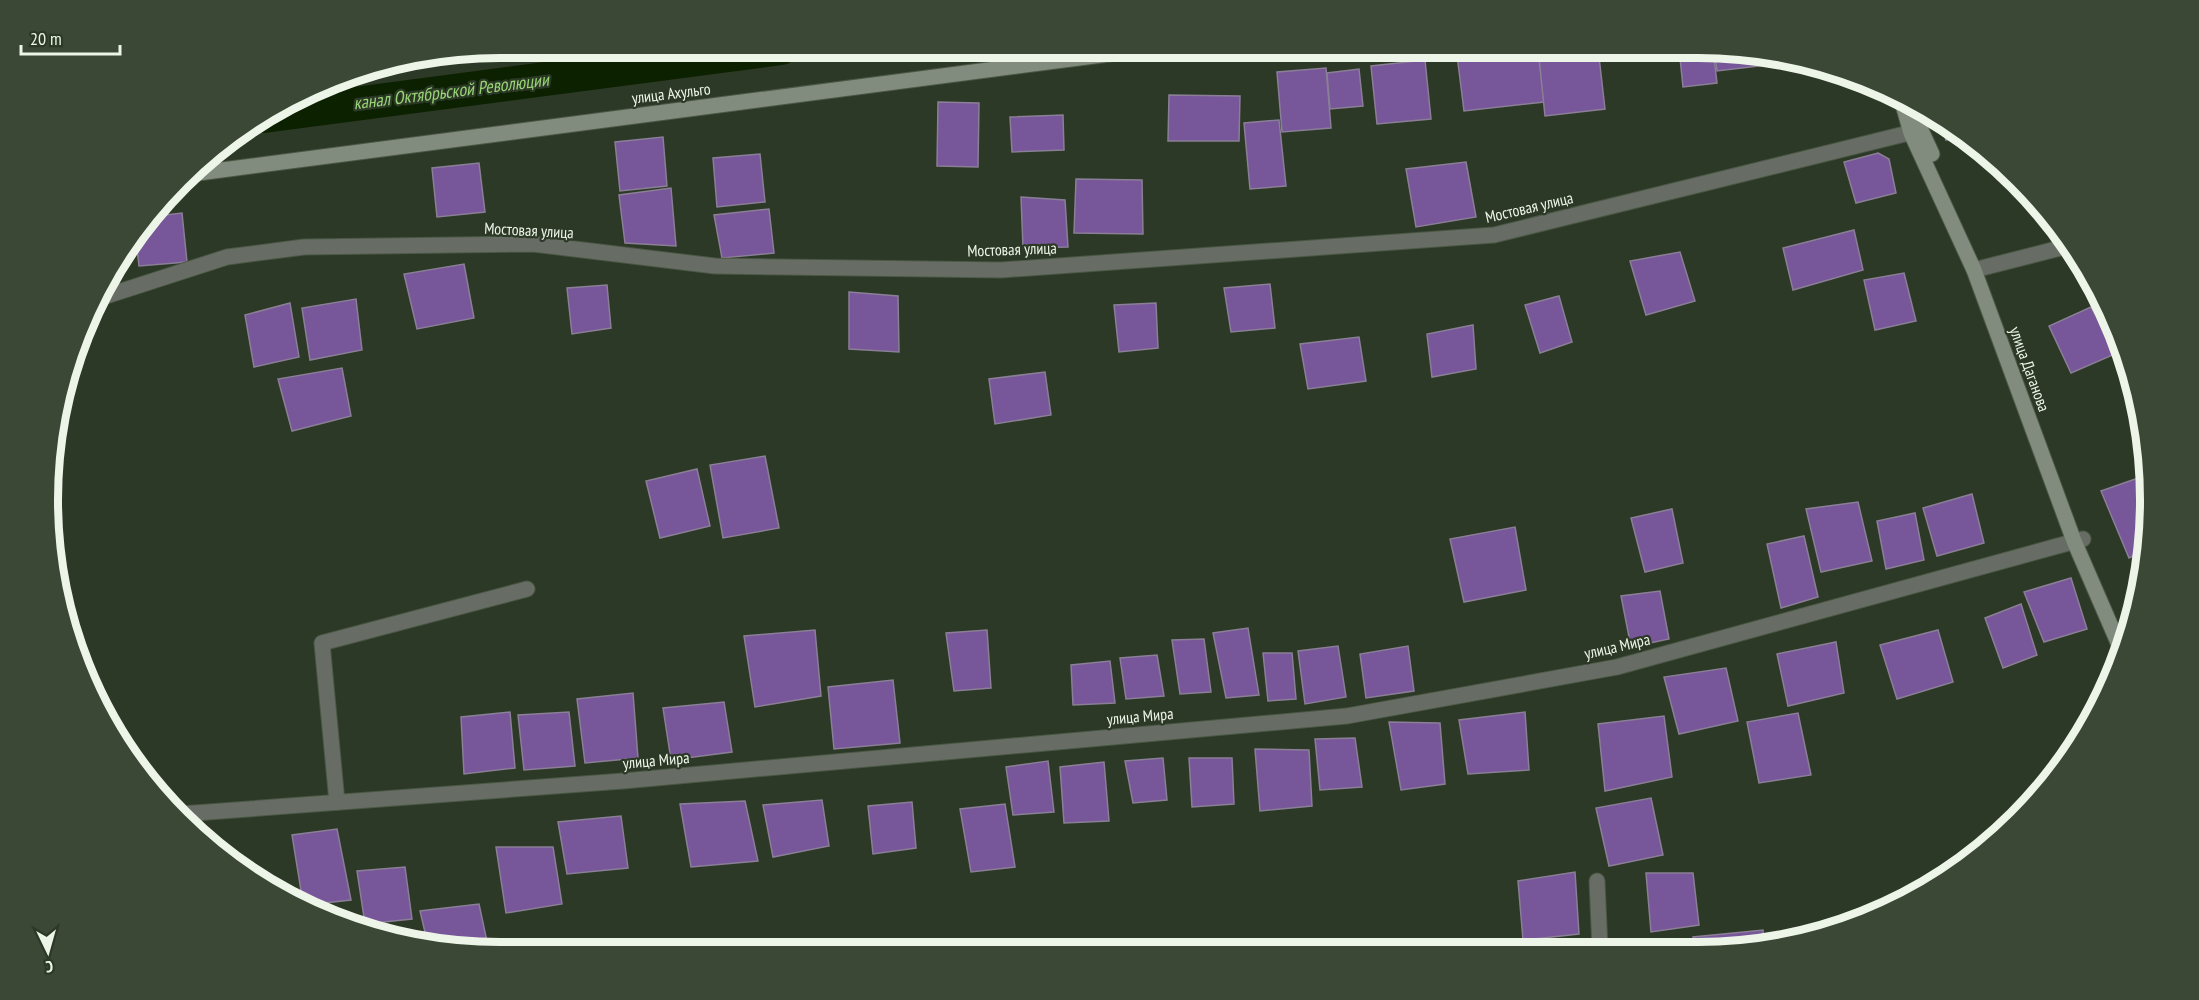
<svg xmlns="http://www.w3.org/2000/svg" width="2199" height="1000" viewBox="0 0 2199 1000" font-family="'PT Sans Narrow',sans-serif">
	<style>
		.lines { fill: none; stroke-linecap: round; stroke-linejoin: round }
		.canal { stroke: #0b2100; stroke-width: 34 }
		.building { fill: #775699; stroke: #8a7f96; stroke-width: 1.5 }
		.lane-casing { stroke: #4b5745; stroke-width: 17 }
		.street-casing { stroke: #4b5745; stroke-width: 17 }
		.secondary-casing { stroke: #4b5745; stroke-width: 17 }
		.lane { stroke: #676d64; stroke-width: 15 }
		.street { stroke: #676d64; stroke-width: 15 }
		.secondary { stroke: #828c7e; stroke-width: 15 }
		.labels { text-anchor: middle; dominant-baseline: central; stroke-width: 4.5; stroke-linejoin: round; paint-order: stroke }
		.street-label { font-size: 16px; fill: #edf5e9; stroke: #2c3926 }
		.water-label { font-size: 18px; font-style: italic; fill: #99d577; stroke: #2c3926 }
		.rim { fill: none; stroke: #edf5e9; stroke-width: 8 }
	</style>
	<rect width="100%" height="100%" fill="#2c3926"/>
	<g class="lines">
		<polyline class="canal" points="264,116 781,48"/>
	</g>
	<g class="building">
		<polygon points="1521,48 1538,48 1544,102 1464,111 1457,55"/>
		<polygon points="1538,48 1598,48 1605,109 1545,116"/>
		<polygon points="1679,48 1713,49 1717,83 1683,87"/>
		<polygon points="1714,49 1787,57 1800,61 1717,71"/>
		<polygon points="1425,60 1431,119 1377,124 1371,66"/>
		<polygon points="1326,68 1331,128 1282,132 1277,72"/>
		<polygon points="1359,69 1363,106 1330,109 1327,73"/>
		<polygon points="1169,95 1240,96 1239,141 1168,141"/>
		<polygon points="938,102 979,103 978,167 937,166"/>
		<polygon points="1063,115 1064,150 1012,152 1010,117"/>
		<polygon points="1940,119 1950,124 1965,136 1946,140"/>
		<polygon points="1279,120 1286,186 1250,189 1244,123"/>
		<polygon points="663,137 667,186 620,191 615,142"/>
		<polygon points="1878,153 1889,159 1896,193 1856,203 1844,162"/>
		<polygon points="760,154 765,202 717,207 713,158"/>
		<polygon points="1466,162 1476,217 1416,227 1406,169"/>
		<polygon points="479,163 485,212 437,217 432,168"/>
		<polygon points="1076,179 1142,180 1143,234 1074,233"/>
		<polygon points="671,188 676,246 625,243 619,195"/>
		<polygon points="1021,197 1065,200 1068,247 1023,248"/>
		<polygon points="769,209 774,253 722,258 714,215"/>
		<polygon points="182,213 187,262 139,266 136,240 157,216"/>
		<polygon points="1854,230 1863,270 1793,290 1783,248"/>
		<polygon points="1680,252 1695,301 1646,315 1630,261"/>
		<polygon points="464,264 474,318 417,329 404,274"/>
		<polygon points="1904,273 1916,321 1875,330 1864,280"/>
		<polygon points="1270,284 1275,328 1231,332 1224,288"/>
		<polygon points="607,285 611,328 572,334 567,288"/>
		<polygon points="849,292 898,296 899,352 849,349"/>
		<polygon points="1559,296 1572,342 1540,353 1525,305"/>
		<polygon points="356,299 362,350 310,360 302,308"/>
		<polygon points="290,303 299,357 254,367 245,315"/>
		<polygon points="1156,303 1158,348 1119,352 1114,305"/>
		<polygon points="2091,307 2115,354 2071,373 2049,326"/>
		<polygon points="1473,325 1476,369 1432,377 1427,334"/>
		<polygon points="1359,337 1366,381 1308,389 1300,344"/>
		<polygon points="342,368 351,416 292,431 278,379"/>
		<polygon points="1045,372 1051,415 995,424 989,379"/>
		<polygon points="2143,420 2147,455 2132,424"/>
		<polygon points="765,456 779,528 723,538 710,465"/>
		<polygon points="697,469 710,526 660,538 646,481"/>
		<polygon points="2144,476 2150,487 2151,500 2146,550 2129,558 2101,491"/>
		<polygon points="1972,494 1984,543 1937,556 1923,508"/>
		<polygon points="1858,502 1872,561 1821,572 1806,509"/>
		<polygon points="1672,509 1683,563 1645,572 1631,518"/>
		<polygon points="1915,513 1924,560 1886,569 1877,521"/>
		<polygon points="1515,527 1526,590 1464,602 1450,539"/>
		<polygon points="1804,536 1818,597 1781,608 1767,544"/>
		<polygon points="2145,564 2142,588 2142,589 2135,568"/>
		<polygon points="2071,578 2087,629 2044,642 2024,592"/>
		<polygon points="1660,591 1669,639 1631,647 1621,596"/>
		<polygon points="2021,604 2037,655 2003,668 1985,618"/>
		<polygon points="1248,628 1259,695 1226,698 1213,633"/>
		<polygon points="815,630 821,696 755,707 744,636"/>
		<polygon points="987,630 991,688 954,691 946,633"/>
		<polygon points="1938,630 1953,682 1897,699 1880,645"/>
		<polygon points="1204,639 1211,692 1180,694 1172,640"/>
		<polygon points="1836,642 1844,693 1788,706 1777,654"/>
		<polygon points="1338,646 1346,697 1305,704 1298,651"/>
		<polygon points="1408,646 1414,691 1366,698 1360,654"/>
		<polygon points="1263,653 1292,653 1296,699 1268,701"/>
		<polygon points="1157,655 1164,696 1126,699 1120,658"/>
		<polygon points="1110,661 1115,703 1073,705 1071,665"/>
		<polygon points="1726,668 1738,721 1679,734 1664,677"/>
		<polygon points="893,680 900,743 834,749 828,687"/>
		<polygon points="633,693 638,758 585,763 577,699"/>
		<polygon points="724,702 732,752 671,760 663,708"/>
		<polygon points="510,712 515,768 464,774 461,717"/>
		<polygon points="569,712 575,766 524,770 518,715"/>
		<polygon points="1525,712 1529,770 1468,774 1459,720"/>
		<polygon points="1798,713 1811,775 1759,783 1747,722"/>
		<polygon points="1664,716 1672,777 1605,791 1598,724"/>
		<polygon points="1389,722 1440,723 1445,784 1401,790"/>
		<polygon points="1355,738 1362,787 1320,790 1315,739"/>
		<polygon points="1255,749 1309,750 1312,806 1260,811"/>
		<polygon points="1163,758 1167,800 1133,803 1125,761"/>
		<polygon points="1189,758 1232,758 1234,804 1192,807"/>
		<polygon points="1048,761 1054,812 1013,815 1006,767"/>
		<polygon points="1104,762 1109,821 1064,823 1060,767"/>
		<polygon points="1651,798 1663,855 1609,866 1596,808"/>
		<polygon points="822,800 829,846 773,857 763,805"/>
		<polygon points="745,801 758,861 691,867 680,804"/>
		<polygon points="912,802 916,848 873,854 868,806"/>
		<polygon points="1005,804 1015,867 971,872 960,809"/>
		<polygon points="621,816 628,868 567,874 558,822"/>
		<polygon points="337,829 351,900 306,905 303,903 292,835"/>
		<polygon points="496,847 553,847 562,904 506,913"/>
		<polygon points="405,867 412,919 365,924 357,871"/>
		<polygon points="1575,872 1579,934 1523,940 1518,881"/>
		<polygon points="1646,873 1693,873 1699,925 1651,932"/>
		<polygon points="479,904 489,951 428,945 420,911"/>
		<polygon points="1763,930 1764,946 1694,948 1693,937"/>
	</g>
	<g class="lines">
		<defs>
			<polyline id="lane" points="337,802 322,643 527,589"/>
			<g id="street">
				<polyline points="1974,270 2072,245"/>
				<polyline points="100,298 227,257 304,247 533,244 715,266 1001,270 1494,235 1921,130"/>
				<polyline points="181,814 623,781 1347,716 1617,667 2083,539"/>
				<polyline points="1597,881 1600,949"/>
			</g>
			<g id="secondary">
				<polyline points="1901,98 1911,133 1974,270 2074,541 2123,654"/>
				<polyline points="1915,105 1921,130 1932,154"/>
				<polyline points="191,174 1156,48"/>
			</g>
		</defs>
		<use href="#lane" class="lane-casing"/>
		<use href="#street" class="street-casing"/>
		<use href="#secondary" class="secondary-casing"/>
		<use href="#lane" class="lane"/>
		<use href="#street" class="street"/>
		<use href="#secondary" class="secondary"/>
	</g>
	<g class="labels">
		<g class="street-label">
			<text transform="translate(671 93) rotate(-7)">улица Ахульго</text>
			<text transform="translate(1529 207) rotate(-13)">Мостовая улица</text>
			<text transform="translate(529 230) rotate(3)">Мостовая улица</text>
			<text transform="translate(1012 249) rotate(-2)">Мостовая улица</text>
			<text transform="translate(2030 369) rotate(70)">улица Даганова</text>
			<text transform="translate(1617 646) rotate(-13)">улица Мира</text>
			<text transform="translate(1140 716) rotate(-5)">улица Мира</text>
			<text transform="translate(656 760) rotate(-5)">улица Мира</text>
		</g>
		<g class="water-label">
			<text transform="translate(451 91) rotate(-7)">канал Октябрьской Революции</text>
		</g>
	</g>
	<path d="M0 0H2199V1000H0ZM500 58H1698A442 442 0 0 1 2140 500V500A442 442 0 0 1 1698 942H500A442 442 0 0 1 58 500V500A442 442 0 0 1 500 58Z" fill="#3b4836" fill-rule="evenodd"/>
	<path class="rim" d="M500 58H1698A442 442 0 0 1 2140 500V500A442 442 0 0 1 1698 942H500A442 442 0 0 1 58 500V500A442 442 0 0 1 500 58Z"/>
	<g transform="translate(48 952) rotate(175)" stroke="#2c3926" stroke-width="4.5" paint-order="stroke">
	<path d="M0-4.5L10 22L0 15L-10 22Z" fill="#edf5e9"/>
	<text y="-9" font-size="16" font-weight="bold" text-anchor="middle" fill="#edf5e9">С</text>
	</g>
	<path d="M21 45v9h99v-9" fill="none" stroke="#edf5e9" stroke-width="3"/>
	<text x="30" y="45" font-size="18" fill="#edf5e9" stroke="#2c3926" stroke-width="4.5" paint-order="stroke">20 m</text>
</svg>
